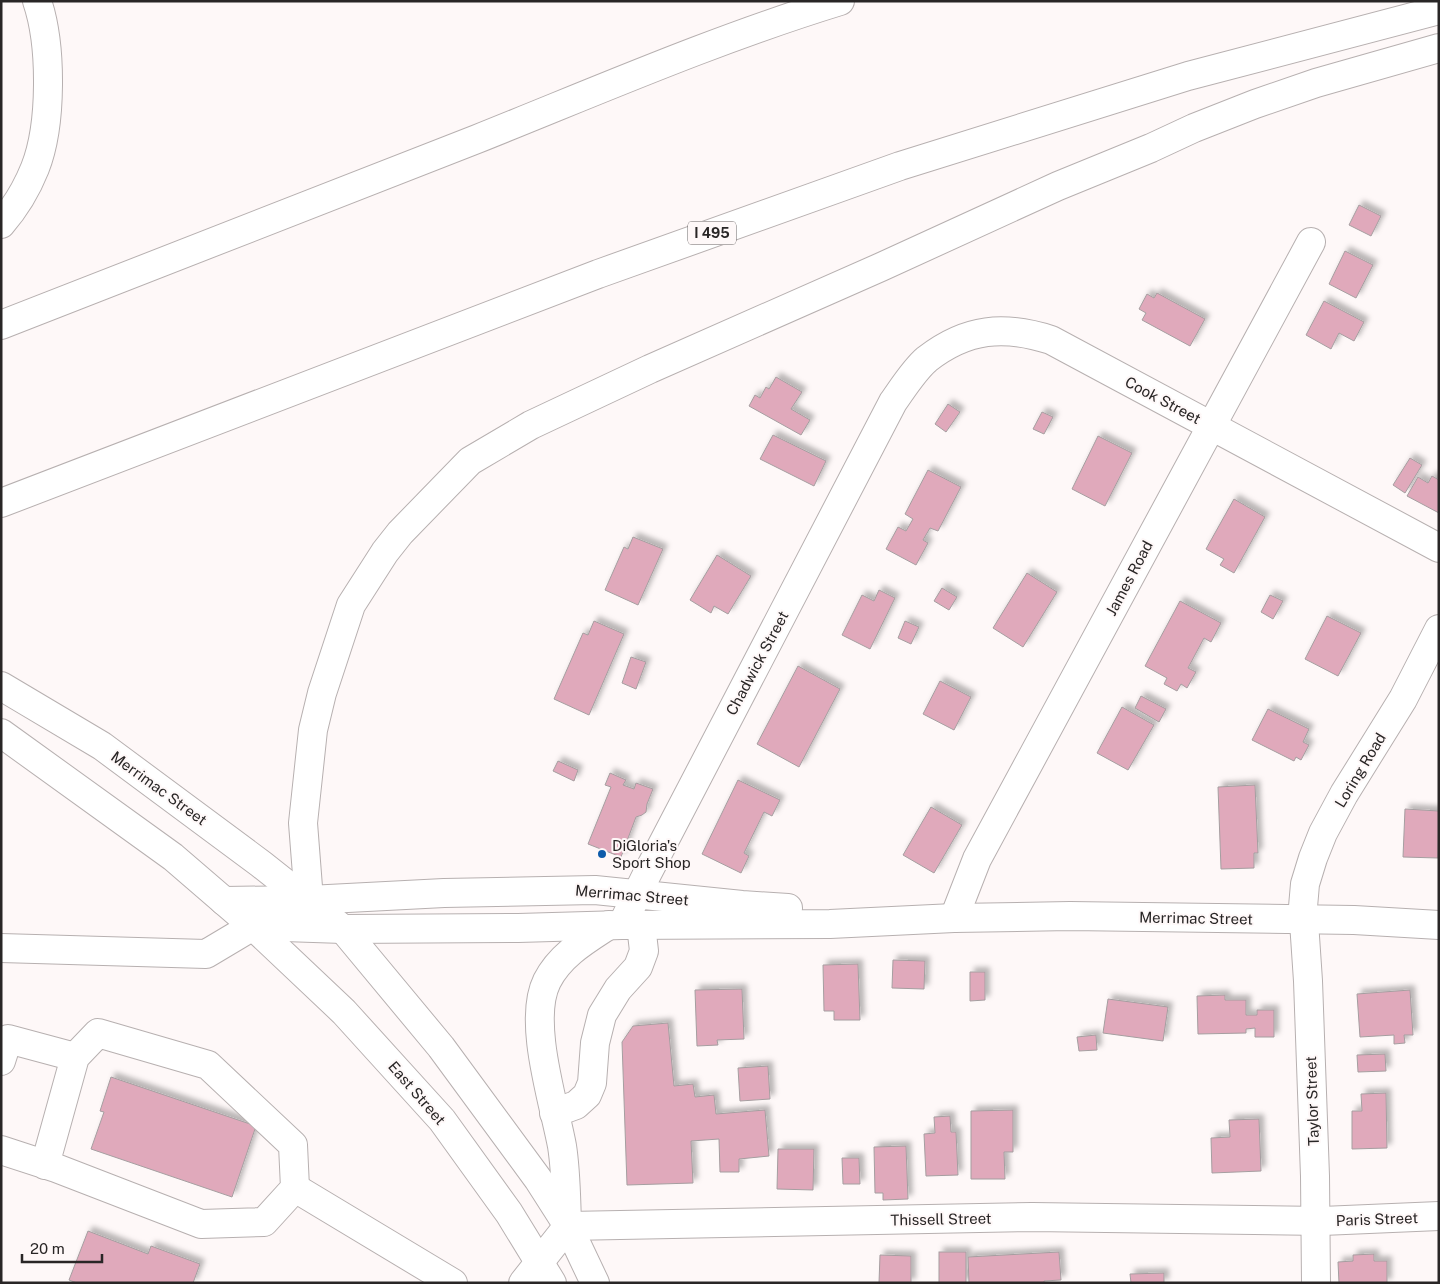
<svg xmlns="http://www.w3.org/2000/svg" width="1440" height="1284" viewBox="0 0 1440 1284" font-family="'Public Sans',sans-serif">
	<style>
		.building { fill: #e0a9bb; stroke: #a59ea0; filter: url(#shadow) }
		.lines { fill: none; stroke-linecap: round; stroke-linejoin: round }
		.minor-casing { stroke: #b7b0b0; stroke-width: 30 }
		.major-casing { stroke: #b7b0b0; stroke-width: 30 }
		.highway-casing { stroke: #b7b0b0; stroke-width: 30 }
		.minor { stroke: #fff; stroke-width: 28 }
		.major { stroke: #fff; stroke-width: 28 }
		.highway { stroke: #fff; stroke-width: 28 }
		.poi-dot { fill: #0e5baa; stroke: #fef8f8; stroke-width: 2 }
		.labels { text-anchor: middle; dominant-baseline: central; stroke-width: 4; stroke-linejoin: round; paint-order: stroke }
		.shield { fill: #fef8f8; stroke: #696565; stroke-width: 1 }
		.shield-label { font-size: 14px; font-weight: bold; fill: #292626 }
		.street-label { font-size: 15px; fill: #292626; stroke: #fef8f8 }
		.poi-label { font-size: 15px; fill: #292626; stroke: #fef8f8; text-anchor: start }
	</style>
	<defs>
		<filter id="shadow"><feDropShadow dx="4.5" dy="-4.5" stdDeviation="2.5" flood-color="#0004"/></filter>
	</defs>
	<rect width="100%" height="100%" fill="#fef8f8"/>
	<g class="building">
		<polygon points="1359,205 1381,216 1371,236 1349,225"/>
		<polygon points="1345,251 1373,265 1356,298 1329,284"/>
		<polygon points="1157,293 1205,319 1190,346 1142,320 1146,313 1139,309 1147,294 1154,298"/>
		<polygon points="1324,301 1364,322 1354,341 1339,333 1331,349 1306,335"/>
		<polygon points="776,377 802,392 791,409 810,420 801,435 749,406 755,395 760,398 766,387 769,389"/>
		<polygon points="948,404 960,412 946,432 935,424"/>
		<polygon points="1042,412 1053,417 1044,434 1033,429"/>
		<polygon points="773,435 826,461 814,486 760,459"/>
		<polygon points="1098,436 1132,453 1105,506 1072,489"/>
		<polygon points="1410,458 1422,465 1405,493 1393,485"/>
		<polygon points="928,470 961,487 938,531 930,528 923,540 928,543 916,565 886,549 898,527 906,531 913,519 905,514"/>
		<polygon points="1432,476 1439,480 1439,513 1407,496 1418,477 1428,483"/>
		<polygon points="1234,499 1265,517 1234,573 1220,565 1224,559 1206,549"/>
		<polygon points="633,537 663,549 638,605 605,590 624,547 628,549"/>
		<polygon points="717,555 751,576 728,614 714,606 711,613 690,600"/>
		<polygon points="1027,573 1057,592 1023,647 993,628"/>
		<polygon points="942,588 957,597 949,610 934,601"/>
		<polygon points="879,590 895,598 870,649 842,635 862,595 874,601"/>
		<polygon points="1270,595 1283,601 1273,619 1261,612"/>
		<polygon points="1180,601 1221,623 1211,642 1204,638 1188,668 1196,672 1187,688 1181,684 1177,691 1164,684 1167,678 1145,666"/>
		<polygon points="1327,616 1361,633 1338,676 1305,659"/>
		<polygon points="594,621 624,634 589,715 554,699 583,633 588,635"/>
		<polygon points="905,621 919,627 911,644 898,638"/>
		<polygon points="631,657 646,662 636,689 622,683"/>
		<polygon points="798,666 840,689 799,767 757,744"/>
		<polygon points="940,681 971,697 954,730 923,714"/>
		<polygon points="1141,696 1166,709 1159,722 1135,708"/>
		<polygon points="1122,707 1154,725 1128,770 1097,753"/>
		<polygon points="1268,709 1309,729 1303,742 1309,745 1301,760 1296,757 1294,761 1252,740"/>
		<polygon points="558,761 578,770 574,781 553,771"/>
		<polygon points="610,773 626,780 623,785 634,789 636,783 653,789 647,804 646,812 642,815 636,817 621,857 588,844 611,787 605,785"/>
		<polygon points="738,780 780,800 772,816 764,812 744,853 749,856 741,873 702,854"/>
		<polygon points="1255,785 1258,853 1254,853 1254,868 1221,869 1218,787"/>
		<polygon points="931,807 962,825 934,873 903,855"/>
		<polygon points="1405,809 1439,811 1438,858 1403,857"/>
		<polygon points="893,960 925,961 924,989 892,988"/>
		<polygon points="858,964 860,1020 834,1020 834,1011 824,1011 823,965"/>
		<polygon points="970,972 985,972 985,1000 970,1001"/>
		<polygon points="742,989 744,1039 717,1040 718,1045 697,1046 695,990"/>
		<polygon points="1410,990 1413,1035 1404,1035 1405,1043 1394,1044 1394,1035 1360,1037 1357,994"/>
		<polygon points="1225,995 1225,1000 1246,1000 1246,1015 1257,1015 1257,1010 1274,1010 1274,1037 1255,1037 1255,1028 1246,1029 1246,1033 1198,1034 1197,996"/>
		<polygon points="1108,999 1168,1007 1163,1041 1103,1033"/>
		<polygon points="668,1023 674,1086 693,1084 695,1097 714,1095 716,1114 765,1110 769,1156 739,1159 739,1172 720,1172 719,1139 691,1141 693,1183 627,1185 622,1042 633,1026"/>
		<polygon points="1096,1035 1097,1050 1079,1051 1077,1037"/>
		<polygon points="1385,1054 1386,1071 1358,1072 1357,1055"/>
		<polygon points="768,1066 770,1099 740,1101 738,1068"/>
		<polygon points="111,1077 256,1126 232,1197 91,1149 104,1112 100,1111"/>
		<polygon points="1386,1093 1387,1148 1352,1149 1352,1111 1362,1111 1361,1094"/>
		<polygon points="1013,1110 1013,1152 1004,1152 1005,1179 971,1179 971,1111"/>
		<polygon points="950,1116 951,1132 956,1132 958,1175 926,1176 924,1134 935,1133 934,1117"/>
		<polygon points="1259,1119 1261,1171 1212,1173 1211,1138 1230,1137 1229,1120"/>
		<polygon points="906,1146 908,1199 883,1200 883,1193 875,1193 874,1147"/>
		<polygon points="778,1149 814,1149 813,1190 777,1189"/>
		<polygon points="842,1158 859,1158 860,1184 843,1184"/>
		<polygon points="88,1231 148,1254 151,1246 200,1264 193,1283 77,1283 69,1280"/>
		<rect x="939" y="1252" width="27" height="31"/>
		<polygon points="1059,1252 1061,1280 1044,1281 1044,1283 969,1283 968,1257"/>
		<polygon points="1374,1254 1374,1261 1387,1261 1387,1283 1339,1283 1338,1262 1353,1261 1353,1255"/>
		<polygon points="880,1255 911,1256 911,1283 879,1283"/>
		<polygon points="1164,1273 1164,1283 1131,1283 1130,1274"/>
	</g>
	<g class="lines">
		<defs>
			<g id="minor">
				<polyline points="954,918 977,859 1311,242"/>
				<path d="M 622,925 L 647,874 L 893,402 C 903,388 914,370 927,359 C 967,328 1004,325 1051,340 L 1439,548"/>
				<polyline points="1,1061 8,1039 75,1057"/>
				<polyline points="554,1113 576,1105 587,1095 592,1083 595,1043 602,1015 618,989 638,967 644,951 641,925"/>
				<polyline points="1,1150 56,1168 201,1224 264,1222 295,1188 293,1145 208,1065 98,1033 75,1057 45,1165"/>
				<polyline points="295,1188 453,1283"/>
				<polyline points="523,1283 568,1226 1032,1217 1322,1221 1439,1216"/>
				<polyline points="1316,1283 1315,1176 1308,981 1303,907 1305,884 1313,858 1323,833 1344,794 1403,699 1439,629"/>
			</g>
			<g id="major">
				<polyline points="1,686 102,746 261,864 343,929 441,1047 538,1179 568,1226 595,1283"/>
				<polyline points="1,733 173,857 253,926 344,1012 442,1120 509,1213 552,1283"/>
				<polyline points="224,901 309,900 444,893 595,890 742,905 788,908"/>
				<polyline points="253,926 343,929 518,928 622,925 830,924 954,918 1070,916 1354,920 1439,925"/>
				<path d="M 567,1222 C 566,1197 566,1171 562,1146 C 554,1103 527,1021 547,981 C 560,955 586,940 609,925"/>
			</g>
			<g id="highway">
				<path d="M 1,224 C 15,208 27,188 35,168 C 52,125 52,45 37,1"/>
				<path d="M 1,325 C 160,263 319,202 477,139 C 597,91 716,39 840,1"/>
				<polyline points="1,503 598,274 900,166 1188,76 1439,10"/>
				<polyline points="309,900 303,823 313,730 322,693 351,605 385,552 400,533 470,461 531,425 650,369 881,267 1058,186 1151,148 1194,128 1255,104 1316,83 1439,48"/>
				<polyline points="1,948 206,954 253,926"/>
			</g>
		</defs>
		<use href="#minor" class="minor-casing"/>
		<use href="#major" class="major-casing"/>
		<use href="#highway" class="highway-casing"/>
		<use href="#minor" class="minor"/>
		<use href="#major" class="major"/>
		<use href="#highway" class="highway"/>
	</g>
	<circle class="poi-dot" cx="602" cy="854" r="5"/>
	<g class="labels">
		<rect class="shield" x="688" y="221.5" width="48" height="23" rx="4"/>
		<g class="shield-label">
			<text x="712" y="233">I 495</text>
		</g>
		<g class="street-label">
			<text transform="translate(1163 400) rotate(28)">Cook Street</text>
			<text transform="translate(1129 578) rotate(-62)">James Road</text>
			<text transform="translate(757 663) rotate(-62)">Chadwick Street</text>
			<text transform="translate(1360 770) rotate(-59)">Loring Road</text>
			<text transform="translate(159 788) rotate(36)">Merrimac Street</text>
			<text transform="translate(632 895) rotate(5)">Merrimac Street</text>
			<text transform="translate(1196 918) rotate(1)">Merrimac Street</text>
			<text transform="translate(417 1093) rotate(49)">East Street</text>
			<text transform="translate(1312 1101) rotate(-92)">Taylor Street</text>
			<text transform="translate(941 1219) rotate(-1)">Thissell Street</text>
			<text transform="translate(1377 1219) rotate(-2)">Paris Street</text>
		</g>
		<g class="poi-label">
			<text x="612" y="845">DiGloria's<tspan x="612" dy="17">Sport Shop</tspan></text>
		</g>
	</g>
	<rect width="1440" height="1284" fill="none" stroke="#292626" stroke-width="5"/>
	<path d="M22 1254v8h80v-8" fill="none" stroke="#292626" stroke-width="2.5"/>
	<text x="30" y="1254" font-size="15" fill="#292626" stroke="#fef8f8" stroke-width="4" paint-order="stroke">20 m</text>
</svg>
